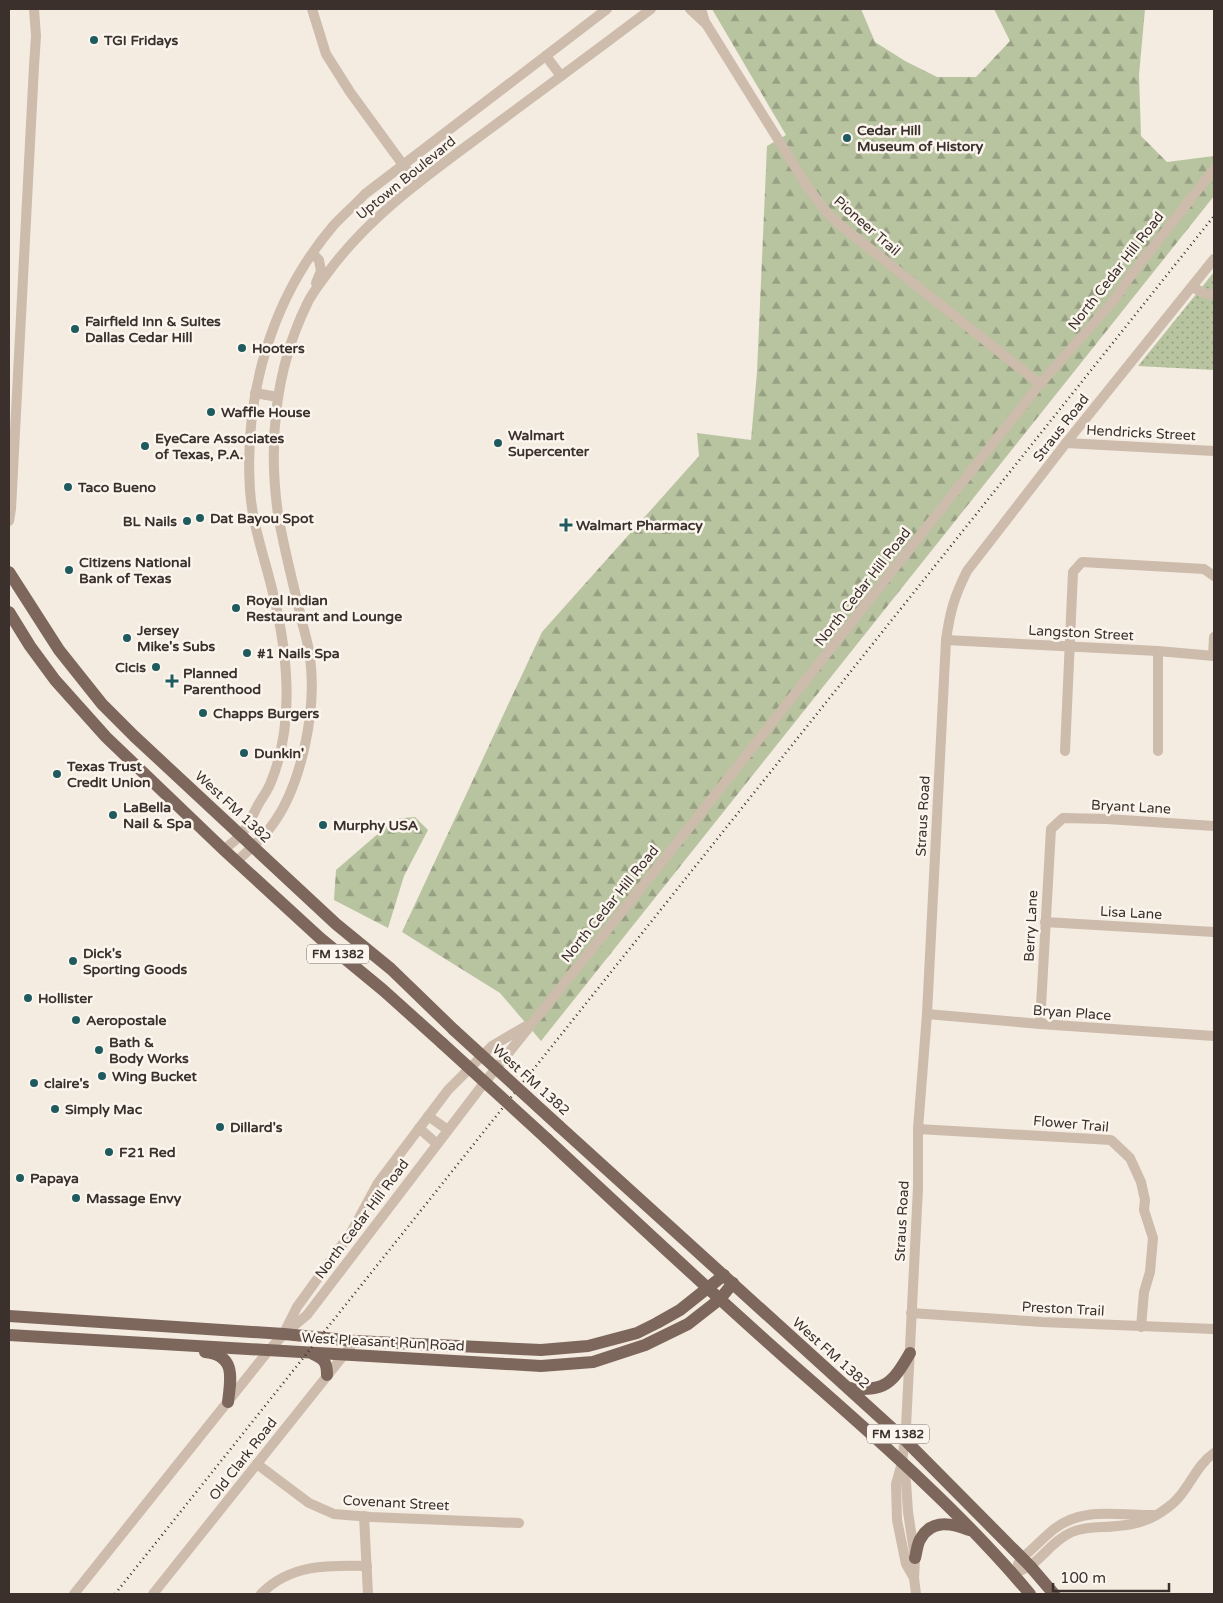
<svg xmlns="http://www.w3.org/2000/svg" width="1223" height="1603" viewBox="0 0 1223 1603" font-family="'Varela Round',sans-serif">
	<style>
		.grass { fill: url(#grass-dots) }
		.forest { fill: url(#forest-firs) }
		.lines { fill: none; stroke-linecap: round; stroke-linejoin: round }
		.minor { stroke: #cdbbac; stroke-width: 10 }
		.major { stroke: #7d675c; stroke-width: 12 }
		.rail { stroke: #3b302b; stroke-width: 2.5; stroke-dasharray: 1 4; stroke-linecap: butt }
		.major-bridge { stroke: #7d675c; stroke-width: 12 }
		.poi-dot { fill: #1f5a5e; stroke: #fbf5ee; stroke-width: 2 }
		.labels { text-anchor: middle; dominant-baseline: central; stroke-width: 5; stroke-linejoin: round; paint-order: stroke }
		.shield { fill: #fbf5ee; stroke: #756b66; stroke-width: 1 }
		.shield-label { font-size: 12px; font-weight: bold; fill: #3b302b }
		.poi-label { font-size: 14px; font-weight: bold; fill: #3b302b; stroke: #fbf5ee; text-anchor: start }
		.street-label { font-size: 14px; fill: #3b302b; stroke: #fbf5ee }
	</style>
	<defs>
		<pattern id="grass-dots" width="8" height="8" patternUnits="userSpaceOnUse" patternTransform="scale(1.25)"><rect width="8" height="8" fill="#b8c4a0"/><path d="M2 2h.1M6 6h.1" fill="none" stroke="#97a083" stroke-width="1.8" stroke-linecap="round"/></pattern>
		<pattern id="forest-firs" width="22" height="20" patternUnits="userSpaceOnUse" patternTransform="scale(1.25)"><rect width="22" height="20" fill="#b8c4a0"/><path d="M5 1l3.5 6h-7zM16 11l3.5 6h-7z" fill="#97a083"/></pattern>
	</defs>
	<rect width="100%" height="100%" fill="#f4ebe1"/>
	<polygon class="grass" points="1214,272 1214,370 1138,366"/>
	<g class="forest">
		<polygon points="712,9 861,9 875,42 905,61 937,77 976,77 1010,41 994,9 1145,9 1139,75 1141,136 1167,162 1214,156 1214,196 541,1041 500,993 402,932 542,632 699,456 697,433 751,440 757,372 767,146 786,135"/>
		<polygon points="415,817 428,830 404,876 388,928 334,900 336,870 395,819"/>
	</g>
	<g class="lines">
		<g class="minor">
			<polyline points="312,9 326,54 350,92 417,184"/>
			<polyline points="690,9 704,22"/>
			<polyline points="701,9 705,22 807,186 824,209 839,224 1040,384"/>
			<polyline points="546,56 561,76"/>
			<polyline points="313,254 319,260 321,271 316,283"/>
			<polyline points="1192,287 1204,293 1214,295"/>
			<polyline points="255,393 278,397"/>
			<polyline points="1066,443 1214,451"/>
			<polyline points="9,521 11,509 34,66 36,36 34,9"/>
			<polyline points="946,640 1158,651 1214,656"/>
			<polyline points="1158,651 1158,751"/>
			<polyline points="1213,656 1214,637"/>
			<polyline points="1065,751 1073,572 1082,562 1204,569 1214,576"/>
			<path d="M 224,850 C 229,845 236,840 241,835 C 248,826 253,815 258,805 C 262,798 268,790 271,782 C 295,723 288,654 273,593 C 265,559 252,524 250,490 C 244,395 271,299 333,226 C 343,215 355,205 365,194 L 607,9"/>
			<path d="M 237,861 C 248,851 261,840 270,828 C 302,787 317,709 310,658 C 309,646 305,634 302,622 C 294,586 284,550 278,514 C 268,444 275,369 307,304 C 311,295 318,286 324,278 C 367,216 432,172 491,128 C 545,88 598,49 651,9"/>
			<polyline points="1045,922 1214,932"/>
			<polyline points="927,1014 1040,1024 1214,1036"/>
			<polyline points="1040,1024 1051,829 1063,818 1107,819 1214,826"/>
			<polyline points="428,1116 448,1130"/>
			<polyline points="419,1128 437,1144"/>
			<polyline points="918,1129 1111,1140 1130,1158 1141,1182 1145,1200 1144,1210 1153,1238 1150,1272 1144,1292 1141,1327"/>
			<polyline points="911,1313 1042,1322 1214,1329"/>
			<polyline points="285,1331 297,1307 352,1231 378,1183 448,1090 492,1046 526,1026"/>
			<polyline points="257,1464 309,1503 334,1514 371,1517 519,1523"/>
			<polyline points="902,1464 906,1482 908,1512 915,1558 914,1578 916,1594"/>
			<polyline points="364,1516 368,1594"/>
			<path d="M 1018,1564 L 1022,1558 C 1033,1549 1043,1538 1054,1529 C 1084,1506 1118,1516 1153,1515"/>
			<path d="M 1013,1574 C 1019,1571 1025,1569 1030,1566 C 1045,1555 1055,1539 1072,1532 C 1087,1526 1102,1528 1117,1526 C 1136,1525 1153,1519 1167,1508 C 1188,1494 1194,1467 1214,1453"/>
			<path d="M 914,1578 L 906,1564 L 897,1520 L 896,1484 L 902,1463 L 906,1427 L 918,1188 L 918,1129 L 927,1014 L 946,640 C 950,612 954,597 967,571 L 1066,443 L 1214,259"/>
			<polyline points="74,1594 269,1350 284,1334 307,1315 481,1087 665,858 1040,384 1114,300 1129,278 1214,169"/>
			<polyline points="153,1594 355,1341"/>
			<path d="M 261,1594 C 290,1564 328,1565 367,1566"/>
		</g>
		<g class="major">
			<polyline points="9,572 59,650 102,704 134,736 336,924 391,969 454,1030"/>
			<polyline points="9,612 30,646 55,680 106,737 224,850 320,938 383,990 442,1043"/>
			<polyline points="559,1126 905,1440 1030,1566 1054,1594"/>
			<path d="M 547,1139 C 625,1212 703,1285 783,1356 C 868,1431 957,1507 1030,1594"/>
			<polyline points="9,1316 284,1334 355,1341 541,1350 588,1346 637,1333 657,1323 680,1310 724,1275"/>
			<polyline points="9,1335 541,1366 593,1362 645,1345 688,1324 720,1299 733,1283"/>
			<path d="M 205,1352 C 236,1355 231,1378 228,1402"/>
			<path d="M 313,1354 C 324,1359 327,1362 327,1375"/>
			<path d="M 848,1388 C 885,1392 892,1384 910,1353"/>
			<path d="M 915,1558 C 917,1551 917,1543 921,1538 C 932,1519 952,1523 969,1530"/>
		</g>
		<polyline class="rail" points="115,1594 1214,216"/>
		<g class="major-bridge">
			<polyline points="454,1030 559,1126"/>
			<polyline points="442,1043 547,1139"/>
		</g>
	</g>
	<g class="poi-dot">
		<circle cx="94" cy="40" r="5"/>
		<circle cx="847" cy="138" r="5"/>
		<circle cx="75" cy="329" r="5"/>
		<circle cx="242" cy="348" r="5"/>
		<circle cx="211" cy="412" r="5"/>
		<circle cx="498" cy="443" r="5"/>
		<circle cx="145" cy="446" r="5"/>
		<circle cx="68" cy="487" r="5"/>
		<circle cx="200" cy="518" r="5"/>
		<circle cx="187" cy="521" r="5"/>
		<path d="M563.5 517.5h5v5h5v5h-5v5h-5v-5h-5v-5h5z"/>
		<circle cx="69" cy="570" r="5"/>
		<circle cx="236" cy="608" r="5"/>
		<circle cx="127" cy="638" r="5"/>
		<circle cx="247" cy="653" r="5"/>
		<circle cx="156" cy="667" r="5"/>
		<path d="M169.5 673.5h5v5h5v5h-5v5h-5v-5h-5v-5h5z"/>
		<circle cx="203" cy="713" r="5"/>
		<circle cx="244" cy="753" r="5"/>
		<circle cx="57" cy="774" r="5"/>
		<circle cx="113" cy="815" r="5"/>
		<circle cx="323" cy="825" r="5"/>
		<circle cx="73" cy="961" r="5"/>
		<circle cx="28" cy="998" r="5"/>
		<circle cx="76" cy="1020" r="5"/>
		<circle cx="99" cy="1050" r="5"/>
		<circle cx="102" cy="1076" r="5"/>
		<circle cx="34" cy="1083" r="5"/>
		<circle cx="55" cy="1109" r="5"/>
		<circle cx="220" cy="1127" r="5"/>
		<circle cx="109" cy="1152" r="5"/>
		<circle cx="20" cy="1178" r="5"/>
		<circle cx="76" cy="1198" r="5"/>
	</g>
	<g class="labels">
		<g class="shield">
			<rect x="307" y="944.5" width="62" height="19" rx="4"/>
			<rect x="867" y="1424.5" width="62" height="19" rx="4"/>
		</g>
		<g class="shield-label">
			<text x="338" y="954">FM 1382</text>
			<text x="898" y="1434">FM 1382</text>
		</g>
		<g class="poi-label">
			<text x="104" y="40">TGI Fridays</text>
			<text x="857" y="130">Cedar Hill<tspan x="857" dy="16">Museum of History</tspan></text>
			<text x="85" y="321">Fairfield Inn &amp; Suites<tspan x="85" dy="16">Dallas Cedar Hill</tspan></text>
			<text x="252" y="348">Hooters</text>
			<text x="221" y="412">Waffle House</text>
			<text x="508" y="435">Walmart<tspan x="508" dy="16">Supercenter</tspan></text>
			<text x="155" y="438">EyeCare Associates<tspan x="155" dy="16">of Texas, P.A.</tspan></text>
			<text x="78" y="487">Taco Bueno</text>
			<text x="210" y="518">Dat Bayou Spot</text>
			<text x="177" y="521" text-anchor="end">BL Nails</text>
			<text x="576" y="525">Walmart Pharmacy</text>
			<text x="79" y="562">Citizens National<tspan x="79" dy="16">Bank of Texas</tspan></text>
			<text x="246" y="600">Royal Indian<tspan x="246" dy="16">Restaurant and Lounge</tspan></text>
			<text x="137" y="630">Jersey<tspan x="137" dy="16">Mike's Subs</tspan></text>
			<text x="257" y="653">#1 Nails Spa</text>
			<text x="146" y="667" text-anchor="end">Cicis</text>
			<text x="183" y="673">Planned<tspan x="183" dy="16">Parenthood</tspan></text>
			<text x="213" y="713">Chapps Burgers</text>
			<text x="254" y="753">Dunkin'</text>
			<text x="67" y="766">Texas Trust<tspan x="67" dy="16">Credit Union</tspan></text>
			<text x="123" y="807">LaBella<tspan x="123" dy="16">Nail &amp; Spa</tspan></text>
			<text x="333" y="825">Murphy USA</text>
			<text x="83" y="953">Dick's<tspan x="83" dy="16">Sporting Goods</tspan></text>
			<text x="38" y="998">Hollister</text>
			<text x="86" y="1020">Aeropostale</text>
			<text x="109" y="1042">Bath &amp;<tspan x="109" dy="16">Body Works</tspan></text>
			<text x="112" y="1076">Wing Bucket</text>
			<text x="44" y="1083">claire's</text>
			<text x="65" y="1109">Simply Mac</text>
			<text x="230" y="1127">Dillard's</text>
			<text x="119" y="1152">F21 Red</text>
			<text x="30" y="1178">Papaya</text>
			<text x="86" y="1198">Massage Envy</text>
		</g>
		<g class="street-label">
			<text transform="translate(406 178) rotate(-39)">Uptown Boulevard</text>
			<text transform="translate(867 226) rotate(41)">Pioneer Trail</text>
			<text transform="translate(1116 271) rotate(-52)">North Cedar Hill Road</text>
			<text transform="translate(1061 428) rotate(-52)">Straus Road</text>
			<text transform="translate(1141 433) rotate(3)">Hendricks Street</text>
			<text transform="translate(863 587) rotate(-52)">North Cedar Hill Road</text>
			<text transform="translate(1081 633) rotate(3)">Langston Street</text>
			<text transform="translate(233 807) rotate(43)">West FM 1382</text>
			<text transform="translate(1131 807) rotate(3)">Bryant Lane</text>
			<text transform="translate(923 816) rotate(-87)">Straus Road</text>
			<text transform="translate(610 904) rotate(-51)">North Cedar Hill Road</text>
			<text transform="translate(1131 913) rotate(3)">Lisa Lane</text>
			<text transform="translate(1031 926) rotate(-87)">Berry Lane</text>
			<text transform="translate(1072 1013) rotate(4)">Bryan Place</text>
			<text transform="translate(531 1080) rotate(42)">West FM 1382</text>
			<text transform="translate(1071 1124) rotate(5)">Flower Trail</text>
			<text transform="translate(362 1219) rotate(-53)">North Cedar Hill Road</text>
			<text transform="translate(902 1221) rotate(-87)">Straus Road</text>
			<text transform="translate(1063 1309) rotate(3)">Preston Trail</text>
			<text transform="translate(383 1342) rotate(3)">West Pleasant Run Road</text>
			<text transform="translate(831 1353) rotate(42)">West FM 1382</text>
			<text transform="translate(243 1459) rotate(-52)">Old Clark Road</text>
			<text transform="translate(396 1503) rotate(3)">Covenant Street</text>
		</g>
	</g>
	<rect width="1223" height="1603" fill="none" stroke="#3b302b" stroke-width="20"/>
	<path d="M1053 1583v8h116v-8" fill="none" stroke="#3b302b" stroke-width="2.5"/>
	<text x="1060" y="1583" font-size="15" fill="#3b302b" stroke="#fbf5ee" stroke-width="4" paint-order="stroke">100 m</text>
</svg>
